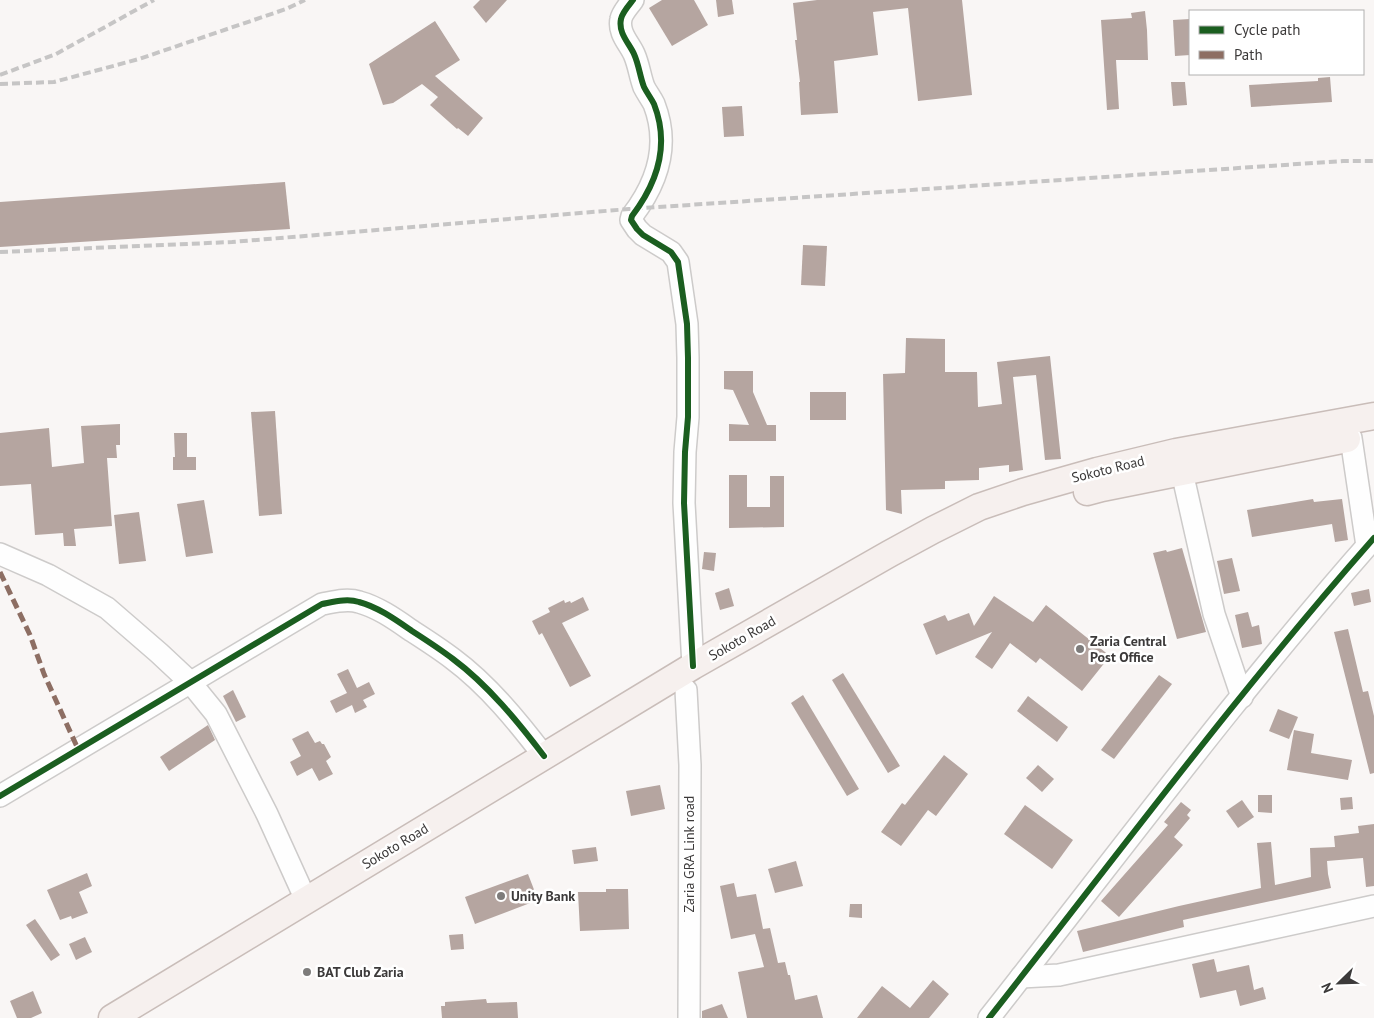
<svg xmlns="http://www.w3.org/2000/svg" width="1374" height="1018" viewBox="0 0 1374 1018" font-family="'PT Sans',sans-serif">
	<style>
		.building { fill: #b5a5a0 }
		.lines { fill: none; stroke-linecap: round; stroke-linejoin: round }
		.minor-casing { stroke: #cdcbca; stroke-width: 24 }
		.major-casing { stroke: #c9bdb9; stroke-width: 29 }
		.minor { stroke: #fefefe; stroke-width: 21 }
		.major { stroke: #f6f0ee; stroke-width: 26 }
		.rail { stroke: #c6c5c5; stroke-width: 4; stroke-dasharray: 8 4; stroke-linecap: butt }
		.quiet { stroke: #8d6e63; stroke-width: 5; stroke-dasharray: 10 5; stroke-linecap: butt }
		.cycleway-casing { stroke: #fff; stroke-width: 9 }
		.cycleway { stroke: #1b5e20; stroke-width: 6 }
		.poi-dot { fill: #7e7c7b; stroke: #fff; stroke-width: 2 }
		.labels { text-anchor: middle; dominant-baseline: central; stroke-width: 5; stroke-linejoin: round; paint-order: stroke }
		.street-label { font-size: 14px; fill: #3c3a3a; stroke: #fff }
		.poi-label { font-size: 14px; font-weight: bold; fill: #3c3a3a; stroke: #fff; text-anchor: start }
	</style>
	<rect width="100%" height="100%" fill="#f9f6f5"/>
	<g class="building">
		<polygon points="480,0 507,0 486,23 473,7"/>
		<polygon points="662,0 694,0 708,25 672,46 649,8"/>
		<polygon points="716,0 732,0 734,14 718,17"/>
		<polygon points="817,0 962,0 972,95 918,101 908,8 873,12 878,55 834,61 838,113 801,115 799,82 800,82 795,40 797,40 793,3"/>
		<polygon points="1145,11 1147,30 1148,60 1116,60 1119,109 1107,110 1101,20 1132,18 1131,13"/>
		<polygon points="1190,19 1190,55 1175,56 1173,20"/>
		<polygon points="435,21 460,60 435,76 483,118 468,136 458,128 457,129 430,105 438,97 422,84 393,103 383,105 369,64"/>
		<polygon points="1330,77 1332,102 1251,107 1249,85 1318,81 1318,78"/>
		<polygon points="1171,82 1185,82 1187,105 1173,106"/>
		<polygon points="742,106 744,136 724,137 722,107"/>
		<polygon points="285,182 290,229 0,247 0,202"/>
		<polygon points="803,245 827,246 825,286 801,285"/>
		<polygon points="906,338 945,339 945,372 977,372 978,407 1002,404 997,362 1050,356 1061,459 1045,460 1036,375 1013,377 1023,470 1009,472 1009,465 979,468 979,480 945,481 945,489 901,490 902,514 886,510 883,374 905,373"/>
		<polygon points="724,371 753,371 753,392 767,425 776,425 776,441 729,441 729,424 749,425 733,390 724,389"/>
		<rect x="810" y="392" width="36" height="28"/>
		<polygon points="275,411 282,514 259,516 251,412"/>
		<polygon points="120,424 120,445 116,445 117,458 107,458 112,526 74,529 76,546 64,546 63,533 35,535 31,484 0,486 0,433 49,428 52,467 84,463 81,426"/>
		<polygon points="174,433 187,433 187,457 196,457 196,470 173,470 173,457 175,457"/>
		<polygon points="729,475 747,475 747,507 770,507 770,476 784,476 784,527 729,528"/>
		<polygon points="1313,499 1314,502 1342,499 1348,540 1335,542 1332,524 1252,537 1247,510"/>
		<polygon points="204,500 213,553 186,557 177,504"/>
		<polygon points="139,512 146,561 119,564 114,515"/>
		<polygon points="1182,548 1206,632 1177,639 1153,553 1166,550 1167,552"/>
		<polygon points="704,552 716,553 714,571 702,569"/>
		<polygon points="1232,558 1240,591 1224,594 1217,561"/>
		<polygon points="729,588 734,606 720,610 715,593"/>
		<polygon points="1369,589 1371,602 1354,606 1351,593"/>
		<polygon points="994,596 1033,622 1046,605 1110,656 1082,691 1040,658 1036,663 1010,643 992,669 975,657 992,632 936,655 923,624 945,615 948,621 969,613 974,626"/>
		<polygon points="583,597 589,610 562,623 591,676 570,687 542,633 539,635 532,621 550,612 548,608 564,600 565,603 570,601 571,603"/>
		<polygon points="1248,612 1252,627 1259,625 1262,644 1242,648 1235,615"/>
		<polygon points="1348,629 1363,692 1368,691 1374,716 1374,773 1370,774 1334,632"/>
		<polygon points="348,669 357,688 369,682 375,694 363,700 367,707 355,713 352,705 336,713 330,701 347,693 337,674"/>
		<polygon points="843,673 900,766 888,773 832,680"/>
		<polygon points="1159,675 1172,684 1114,759 1101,750"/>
		<polygon points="233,690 246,717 236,722 223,696"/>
		<polygon points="803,695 859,789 847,796 791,703"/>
		<polygon points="1028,696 1068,727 1057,742 1017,711"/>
		<polygon points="1278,709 1298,717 1289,739 1269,731"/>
		<polygon points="208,725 215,740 169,771 160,757"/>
		<polygon points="1294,730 1314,734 1311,753 1352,760 1348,780 1287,770"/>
		<polygon points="308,731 315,743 320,741 322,744 324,744 331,757 326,761 333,774 319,781 312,768 297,776 290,762 301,756 292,739"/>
		<polygon points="944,755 968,774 936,816 928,810 901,846 881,832 902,803 905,805"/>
		<polygon points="1038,765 1054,779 1042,792 1026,778"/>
		<polygon points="660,785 665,809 631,816 626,791"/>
		<polygon points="1258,795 1272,795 1272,813 1258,812"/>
		<polygon points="1352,797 1353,809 1341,810 1340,798"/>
		<polygon points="1242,800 1254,817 1238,828 1226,811"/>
		<polygon points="1181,802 1191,810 1187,815 1190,818 1174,837 1183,845 1119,917 1101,901 1168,825 1164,822"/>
		<polygon points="1025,805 1073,840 1052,869 1004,834"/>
		<polygon points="1374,824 1374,886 1366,887 1363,858 1327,861 1328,874 1331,888 1183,920 1184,927 1083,952 1077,931 1179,906 1261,888 1257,843 1271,842 1275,885 1311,877 1310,848 1335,847 1334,836 1359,833 1358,826"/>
		<polygon points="596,847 598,861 574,864 572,850"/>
		<polygon points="796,861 803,886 775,893 768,869"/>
		<polygon points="87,873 92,886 79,892 88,913 72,919 71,916 60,920 47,890"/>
		<polygon points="528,874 538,900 475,924 465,897"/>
		<polygon points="734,883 737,897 756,894 763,929 770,928 778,963 785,962 788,975 790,975 795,1000 817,995 823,1018 747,1018 738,972 764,967 755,934 731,939 720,886"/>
		<polygon points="606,889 628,889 629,929 580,931 578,892 606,892"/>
		<polygon points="850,904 862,904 862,918 849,917"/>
		<polygon points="35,919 60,955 51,961 26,925"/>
		<polygon points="463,934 464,949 451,950 449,935"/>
		<polygon points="85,937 92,952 76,960 69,944"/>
		<polygon points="1214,959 1217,972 1249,965 1254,990 1263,987 1266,999 1240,1006 1236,990 1200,998 1192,964"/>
		<polygon points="933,980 949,994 929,1018 857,1018 882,986 910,1008"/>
		<polygon points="33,991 42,1013 31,1018 17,1018 10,1001"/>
		<polygon points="486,999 487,1003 517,1002 518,1018 442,1018 441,1006 445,1006 445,1002"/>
		<polygon points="722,1004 728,1018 702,1018 702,1011"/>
	</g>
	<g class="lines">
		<defs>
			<g id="minor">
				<path d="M 633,0 C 629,5 622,13 621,19 C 618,33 629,43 634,54 C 639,65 640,77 644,87 C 647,93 651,98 654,104 C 670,145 658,182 632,216 L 631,220 L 637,229 L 643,235 L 671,252 L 678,262 L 687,324 L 688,358 L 688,417 L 685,452 L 684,503 L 693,666"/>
				<polyline points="1351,438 1367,546"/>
				<polyline points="1182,472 1214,614 1242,697"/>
				<polyline points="0,554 48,575 107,608 159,653 190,682 216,714 267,814 306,900"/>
				<polyline points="686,690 690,765 689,1018"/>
				<path d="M 0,796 L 322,604 C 333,602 347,598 359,602 C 378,607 396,620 412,631 C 426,640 440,649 453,659 C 488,685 518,722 544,756"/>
				<polyline points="1021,977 1059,975 1374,906"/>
				<path d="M 989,1018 C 1116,857 1238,692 1374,538"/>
			</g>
			<g id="major">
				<polyline points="1087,492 1102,488 1347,439"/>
				<polyline points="112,1018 693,666 889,554 933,530 979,507 1023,492 1097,471 1176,452 1374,416"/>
			</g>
		</defs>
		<use href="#minor" class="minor-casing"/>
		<use href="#major" class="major-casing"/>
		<use href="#minor" class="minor"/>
		<use href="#major" class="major"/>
		<g class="rail">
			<polyline points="0,75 56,54 154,0"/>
			<polyline points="0,84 54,82 139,59 286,9 305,0"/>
			<polyline points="0,252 232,242 629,209 1343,161 1374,161"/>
		</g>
		<polyline class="quiet" points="0,572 30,635 44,674 78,749"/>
		<defs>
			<g id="cycleway">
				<path d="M 633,0 C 629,5 622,13 621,19 C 618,33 629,43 634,54 C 639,65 640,77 644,87 C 647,93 651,98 654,104 C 670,145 658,182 632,216 L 631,220 L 637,229 L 643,235 L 671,252 L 678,262 L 687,324 L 688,358 L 688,417 L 685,452 L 684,503 L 693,666"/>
				<path d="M 0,796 L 322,604 C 333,602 347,598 359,602 C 378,607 396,620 412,631 C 426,640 440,649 453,659 C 488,685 518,722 544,756"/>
				<path d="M 989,1018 C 1116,857 1238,692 1374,538"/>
			</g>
		</defs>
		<use href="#cycleway" class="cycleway-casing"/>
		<use href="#cycleway" class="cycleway"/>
	</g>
	<g class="poi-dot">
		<circle cx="1080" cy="649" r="5"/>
		<circle cx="501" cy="896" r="5"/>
		<circle cx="307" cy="972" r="5"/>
	</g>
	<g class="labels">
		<g class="street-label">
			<text transform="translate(1108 469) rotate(-14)">Sokoto Road</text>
			<text transform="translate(742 638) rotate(-30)">Sokoto Road</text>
			<text transform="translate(395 846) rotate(-31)">Sokoto Road</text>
			<text transform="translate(689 854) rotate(-90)">Zaria GRA Link road</text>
		</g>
		<g class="poi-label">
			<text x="1090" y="641">Zaria Central<tspan x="1090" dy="16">Post Office</tspan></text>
			<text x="511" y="896">Unity Bank</text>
			<text x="317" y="972">BAT Club Zaria</text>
		</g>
	</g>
	<rect x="1189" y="10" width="175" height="65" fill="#ffffff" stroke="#b1b0b0"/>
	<rect x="1199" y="26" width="25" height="8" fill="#1b5e20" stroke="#b1b0b0"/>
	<text x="1234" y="35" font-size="15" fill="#3c3a3a">Cycle path</text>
	<rect x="1199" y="51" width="25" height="8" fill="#8d6e63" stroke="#b1b0b0"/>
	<text x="1234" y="60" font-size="15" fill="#3c3a3a">Path</text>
	<g transform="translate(1339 983) rotate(247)" stroke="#ffffff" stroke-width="4" paint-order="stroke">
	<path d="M0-4L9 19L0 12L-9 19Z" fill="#3c3a3a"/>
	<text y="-8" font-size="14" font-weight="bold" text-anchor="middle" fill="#3c3a3a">N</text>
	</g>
</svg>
